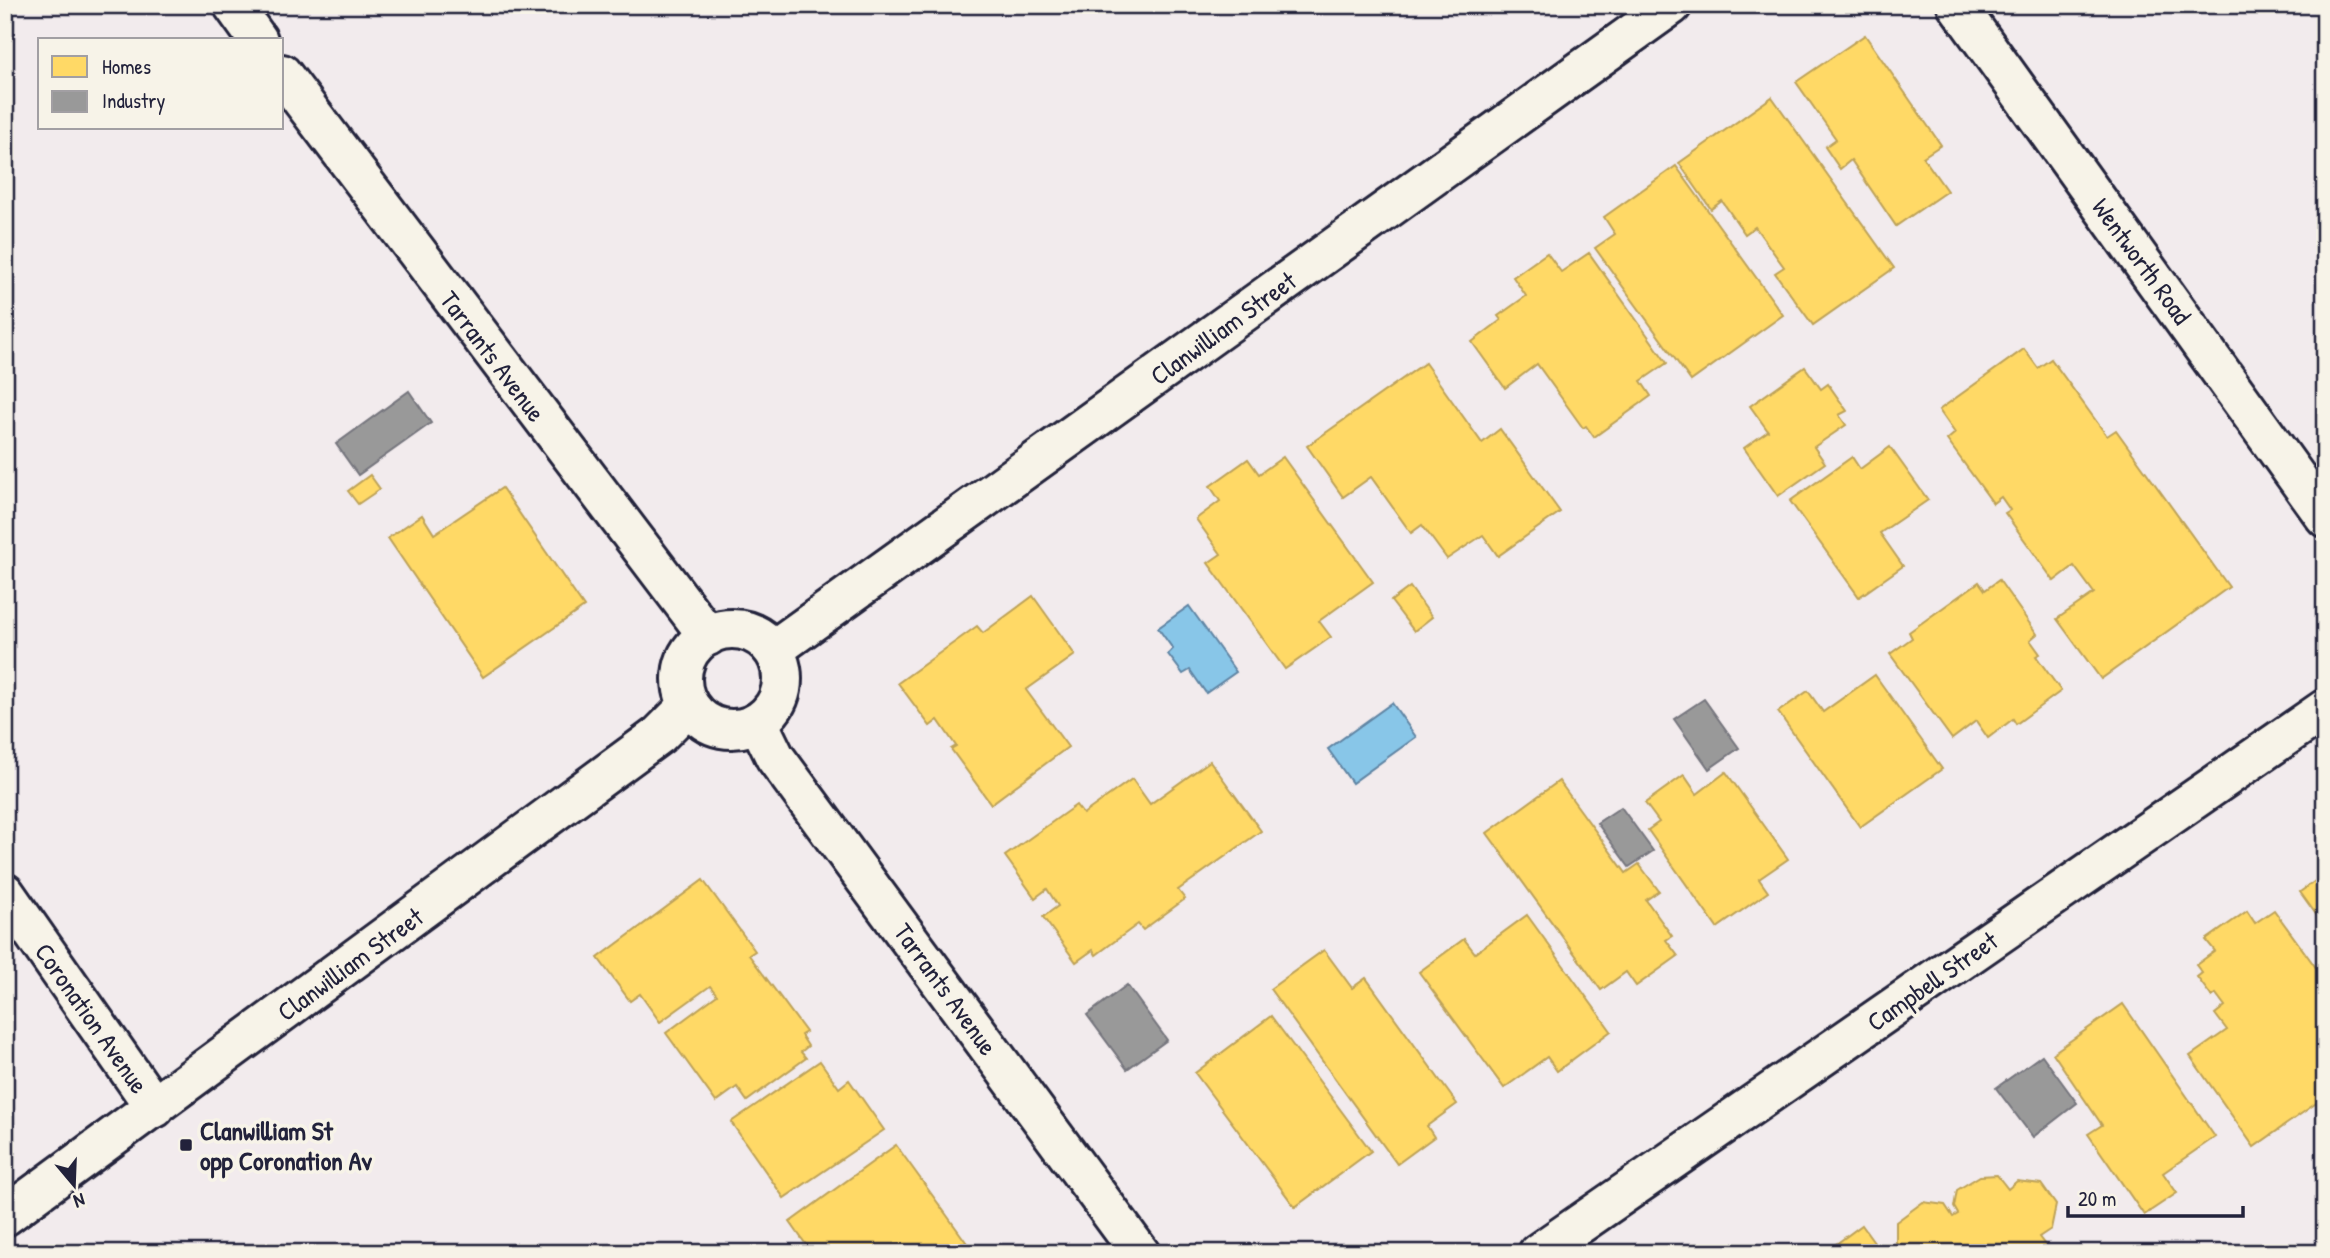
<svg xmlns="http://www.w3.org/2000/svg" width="2330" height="1258" viewBox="0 0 2330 1258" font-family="'Patrick Hand',sans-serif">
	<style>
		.water { fill: #88c6e8; stroke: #5f84a3; stroke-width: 2 }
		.homes { fill: #ffd966; stroke: #bda259; stroke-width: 2 }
		.industry { fill: #999; stroke: #75757d; stroke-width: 2 }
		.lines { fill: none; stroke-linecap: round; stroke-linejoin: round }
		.minor-casing { stroke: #22223b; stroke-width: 44 }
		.tertiary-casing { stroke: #22223b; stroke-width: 44 }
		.minor { stroke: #f7f3e8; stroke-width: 38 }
		.tertiary { stroke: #f7f3e8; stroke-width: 38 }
		.poi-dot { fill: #22223b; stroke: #f7f3e8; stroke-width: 2.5 }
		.labels { text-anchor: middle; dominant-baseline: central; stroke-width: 7; stroke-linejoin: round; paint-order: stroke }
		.street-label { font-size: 26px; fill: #22223b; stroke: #f7f3e8 }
		.poi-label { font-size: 26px; font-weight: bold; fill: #22223b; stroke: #f7f3e8; text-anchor: start }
	</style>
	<rect width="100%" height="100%" fill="#f2ebed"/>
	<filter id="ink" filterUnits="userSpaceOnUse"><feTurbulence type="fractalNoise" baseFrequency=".0143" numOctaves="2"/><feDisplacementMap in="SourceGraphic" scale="14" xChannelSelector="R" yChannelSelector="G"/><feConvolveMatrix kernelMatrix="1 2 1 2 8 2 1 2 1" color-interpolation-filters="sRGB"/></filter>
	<g filter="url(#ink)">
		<g class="water">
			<polygon points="1189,606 1236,672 1206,693 1190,670 1183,674 1168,654 1173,649 1158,628"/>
			<polygon points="1392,703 1416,737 1352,783 1328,749"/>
		</g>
		<g class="homes">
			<polygon points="1865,35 1941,145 1923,157 1947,191 1896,226 1851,160 1840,169 1825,147 1836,139 1796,82"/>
			<polygon points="1772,97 1894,268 1813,325 1775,273 1784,267 1755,227 1745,234 1722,201 1711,209 1679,163"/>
			<polygon points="1676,166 1783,315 1691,381 1595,248 1615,234 1604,217"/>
			<polygon points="1547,253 1561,272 1589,253 1667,363 1641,381 1651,396 1594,437 1586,426 1583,428 1537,364 1505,388 1472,342 1501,320 1498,316 1526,296 1513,277"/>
			<polygon points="2024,349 2038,368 2051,359 2107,436 2116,430 2229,587 2101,679 2057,619 2094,593 2074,566 2054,581 2005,513 2010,510 2001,497 1993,503 1947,440 1955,433 1939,410"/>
			<polygon points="1425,363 1482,443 1500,429 1560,512 1498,556 1483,535 1447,559 1422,525 1411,533 1371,477 1343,497 1307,446"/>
			<polygon points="1805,367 1821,389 1828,384 1847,411 1839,415 1846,425 1814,447 1825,463 1778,496 1744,448 1768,431 1750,406"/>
			<polygon points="1890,447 1928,500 1880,533 1903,566 1859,597 1790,501 1852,457 1860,469"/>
			<polygon points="1283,457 1373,582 1319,621 1331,637 1285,669 1208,563 1221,554 1196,519 1220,501 1210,486 1248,459 1259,474"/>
			<polygon points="370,475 380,489 358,504 348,491"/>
			<polygon points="502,488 584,607 483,677 388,538 422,515 434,534"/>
			<polygon points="1999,580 2037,634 2030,640 2040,654 2036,656 2061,691 2016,724 2013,719 1988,738 1976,721 1952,739 1890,654 1912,638 1909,632 1979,582 1985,590"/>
			<polygon points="1410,587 1432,617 1414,631 1391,601"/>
			<polygon points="1033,596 1075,655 1026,690 1068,747 991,804 951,749 956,746 938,720 930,726 898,683 977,626 983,633"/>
			<polygon points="1875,675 1942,769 1860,827 1778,712 1808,691 1823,712"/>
			<polygon points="1210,761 1261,831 1178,890 1185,899 1143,930 1138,924 1096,955 1093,950 1076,962 1043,917 1058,906 1047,889 1035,898 1005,856 1076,805 1083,814 1132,779 1150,804"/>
			<polygon points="1726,772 1788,859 1759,879 1768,892 1717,928 1648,830 1659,822 1645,803 1684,775 1697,794"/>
			<polygon points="1559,781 1626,873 1639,864 1659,891 1646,900 1672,936 1666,940 1678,956 1636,986 1626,972 1601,990 1487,833"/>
			<polygon points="2325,874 2325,927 2300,892"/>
			<polygon points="703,880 755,951 749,955 806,1032 801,1035 808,1046 801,1052 806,1058 747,1101 737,1087 716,1102 666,1033 717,995 710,986 660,1022 640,994 630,1001 598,958"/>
			<polygon points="2274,910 2325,980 2325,1097 2254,1147 2190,1056 2227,1030 2215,1014 2225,1006 2216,994 2212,997 2197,977 2202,973 2196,965 2215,951 2206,940 2247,911 2255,923"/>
			<polygon points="1527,915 1611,1031 1557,1071 1547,1057 1504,1088 1419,972 1464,939 1475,953"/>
			<polygon points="1324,950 1352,988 1366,978 1457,1104 1427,1126 1434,1137 1397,1164 1270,989"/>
			<polygon points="2123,1004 2215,1137 2163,1173 2177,1193 2144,1215 2088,1134 2102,1125 2053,1053"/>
			<polygon points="1271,1016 1371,1151 1295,1207 1195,1073"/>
			<polygon points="820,1061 839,1088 849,1080 884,1130 784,1198 731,1122"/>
			<polygon points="896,1145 974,1253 812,1253 790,1222"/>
			<polygon points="1997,1175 2008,1189 2017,1181 2041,1184 2056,1205 2051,1229 2039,1237 2051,1253 1904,1253 1896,1242 1896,1222 1923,1202 1945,1205 1953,1217 1958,1214 1954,1207 1957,1190 1980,1176"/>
			<polygon points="1862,1225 1882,1253 1824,1253"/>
		</g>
		<g class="industry">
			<polygon points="409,391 431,423 358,475 336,444"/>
			<polygon points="1704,699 1739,748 1709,769 1674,719"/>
			<polygon points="1621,807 1653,851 1629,867 1597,823"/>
			<polygon points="1127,985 1167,1040 1127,1069 1087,1015"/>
			<polygon points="2042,1055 2077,1103 2033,1137 1996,1088"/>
		</g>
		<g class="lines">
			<defs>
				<g id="minor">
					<polyline points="233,5 258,40"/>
					<polyline points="1957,5 2325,517"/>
					<polyline points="282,74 708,636"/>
					<polyline points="758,722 775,757 1140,1253"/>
					<polyline points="5,893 155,1108"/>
					<polyline points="1538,1253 2325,709"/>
				</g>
				<g id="tertiary">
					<circle cx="732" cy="679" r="50"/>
					<polyline points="773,650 1672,5"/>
					<polyline points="5,1216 659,735 689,705"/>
				</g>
			</defs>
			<use href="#minor" class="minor-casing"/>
			<use href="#tertiary" class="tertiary-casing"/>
			<use href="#minor" class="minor"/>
			<use href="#tertiary" class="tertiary"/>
		</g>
	</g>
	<rect class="poi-dot" x="179" y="1138" width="14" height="14" rx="3.5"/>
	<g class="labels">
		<g class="street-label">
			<text transform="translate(2142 261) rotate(54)">Wentworth Road</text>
			<text transform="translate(1223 328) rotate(-36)">Clanwilliam Street</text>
			<text transform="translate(493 356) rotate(53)">Tarrants Avenue</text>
			<text transform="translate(350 964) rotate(-36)">Clanwilliam Street</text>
			<text transform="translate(1932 981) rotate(-35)">Campbell Street</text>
			<text transform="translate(946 989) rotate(54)">Tarrants Avenue</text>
			<text transform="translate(92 1018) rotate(55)">Coronation Avenue</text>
		</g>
		<g class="poi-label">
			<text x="200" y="1130">Clanwilliam St<tspan x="200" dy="30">opp Coronation Av</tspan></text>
		</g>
	</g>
	<rect width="2330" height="1258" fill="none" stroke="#f7f3e8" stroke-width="28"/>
	<rect x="14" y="14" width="2302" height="1230" fill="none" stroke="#22223b" stroke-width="2.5" filter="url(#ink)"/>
	<rect x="38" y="38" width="245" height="91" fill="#f7f3e8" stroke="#a29fa3" stroke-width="2"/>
	<rect x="52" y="56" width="35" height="21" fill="#ffd966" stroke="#a29fa3" stroke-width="2"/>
	<text x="102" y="74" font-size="21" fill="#22223b">Homes</text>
	<rect x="52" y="91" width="35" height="21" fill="#999999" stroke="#a29fa3" stroke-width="2"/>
	<text x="102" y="108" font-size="21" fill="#22223b">Industry</text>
	<g transform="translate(74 1185) rotate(161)" stroke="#f7f3e8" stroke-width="5" paint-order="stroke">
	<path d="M0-5L12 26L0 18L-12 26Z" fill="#22223b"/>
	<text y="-10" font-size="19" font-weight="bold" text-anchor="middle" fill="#22223b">N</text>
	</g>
	<path d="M2068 1206v10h175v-10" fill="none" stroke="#22223b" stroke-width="3.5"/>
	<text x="2078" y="1206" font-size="21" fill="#22223b" stroke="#f7f3e8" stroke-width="5" paint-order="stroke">20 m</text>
</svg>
